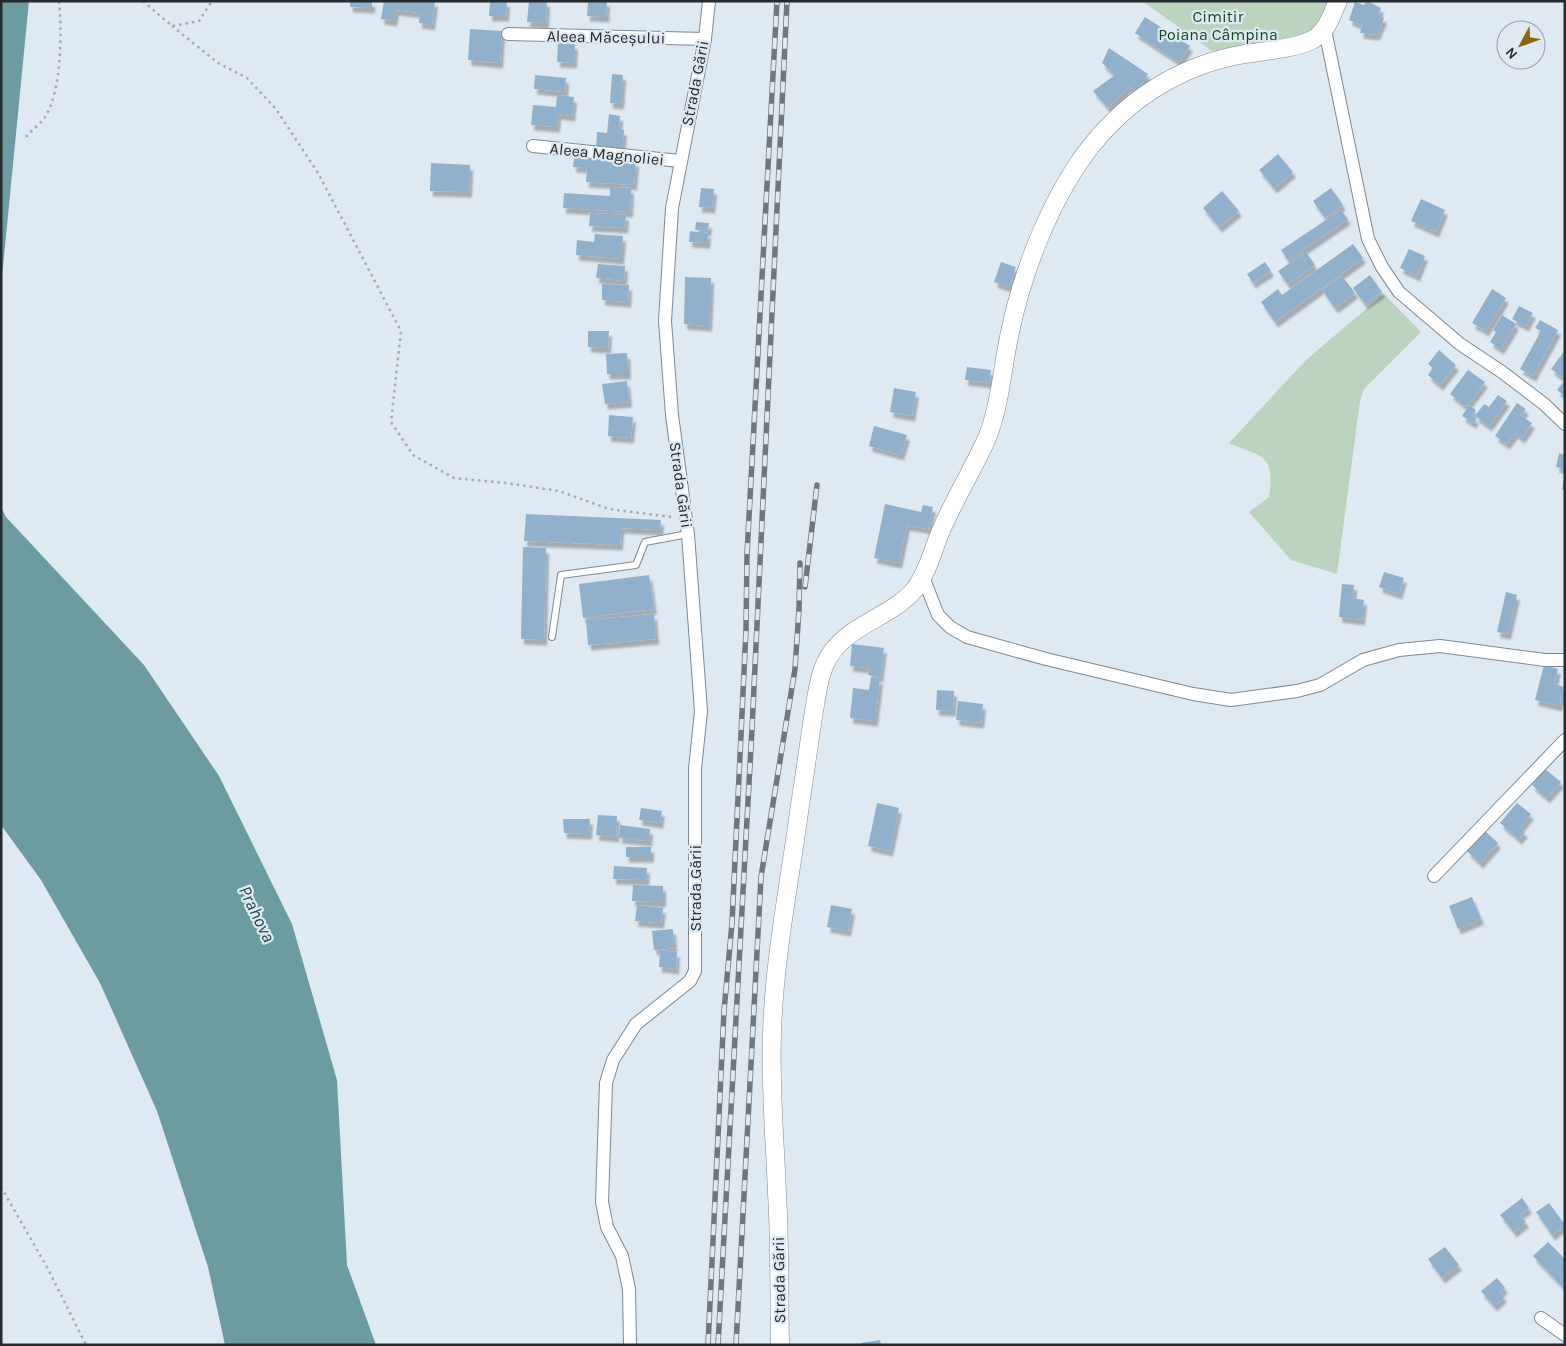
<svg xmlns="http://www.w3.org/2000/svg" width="1566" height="1346" viewBox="0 0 1566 1346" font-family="Karla,sans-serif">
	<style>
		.green { fill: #bbd3bf }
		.water { fill: #6c9ca2 }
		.building { fill: #91b0cb; filter: url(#shadow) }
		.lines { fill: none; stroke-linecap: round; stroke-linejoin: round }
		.lane-casing { stroke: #7f8991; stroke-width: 8 }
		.street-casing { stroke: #7f8991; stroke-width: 14 }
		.secondary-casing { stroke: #7f8991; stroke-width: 19 }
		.path { stroke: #a3abb2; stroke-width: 2.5; stroke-dasharray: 2.5 4; stroke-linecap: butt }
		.lane { stroke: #fff; stroke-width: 6 }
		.street { stroke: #fff; stroke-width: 12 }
		.secondary { stroke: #fff; stroke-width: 18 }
		.rail-casing { stroke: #70767c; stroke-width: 5.5 }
		.rail { stroke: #dfe9f2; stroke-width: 4; stroke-dasharray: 11; stroke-linecap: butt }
		.labels { text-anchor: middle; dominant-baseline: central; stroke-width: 4.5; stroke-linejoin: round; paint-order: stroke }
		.park-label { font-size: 16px; fill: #144824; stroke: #dfe9f2 }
		.street-label { font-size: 16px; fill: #26292d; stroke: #dfe9f2 }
		.water-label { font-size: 18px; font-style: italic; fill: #1a474c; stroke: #dfe9f2 }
	</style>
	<defs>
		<filter id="shadow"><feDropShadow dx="3" dy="5.5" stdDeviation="1" flood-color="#0004"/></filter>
	</defs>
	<rect width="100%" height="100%" fill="#dfe9f2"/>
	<g class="green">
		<polygon points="1142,1 1331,1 1320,28 1306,35 1212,51"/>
		<path d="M 1384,294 L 1421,332 L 1364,389 L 1360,401 L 1337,574 L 1291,560 L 1249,512 L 1269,497 C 1275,453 1263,458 1229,443 L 1307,359 Z"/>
	</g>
	<g class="water">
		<polygon points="1,1 29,1 1,287"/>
		<polygon points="1,507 6,517 144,665 219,776 292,924 337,1080 347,1265 376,1345 225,1345 208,1267 157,1111 100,983 41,880 1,825"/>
	</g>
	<g class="building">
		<polygon points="350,1 372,1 372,8 350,7"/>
		<polygon points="384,1 435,1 432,25 419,23 420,13 396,10 394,21 381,19"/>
		<polygon points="490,1 507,1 506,16 489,16"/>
		<polygon points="529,1 547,1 546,23 527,22"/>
		<polygon points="588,1 607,1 606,17 587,16"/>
		<polygon points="1367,1 1381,8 1378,15 1384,18 1377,35 1360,33 1362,25 1349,20 1355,2 1364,5"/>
		<polygon points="1145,17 1190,46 1179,62 1135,33"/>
		<polygon points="470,29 502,31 500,63 468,60"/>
		<polygon points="558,43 575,44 574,63 557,62"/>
		<polygon points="1109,48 1148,74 1138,91 1129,87 1108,108 1093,91 1115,75 1102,63"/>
		<polygon points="612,74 623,75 621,104 610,103"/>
		<polygon points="535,75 566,78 565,92 534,89"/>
		<polygon points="557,95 574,97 572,116 558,114 557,127 531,125 533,105 556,107"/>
		<polygon points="609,114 620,116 619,129 624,130 622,152 596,150 597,132 607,133"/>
		<polygon points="1278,154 1293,172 1274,188 1259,170"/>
		<polygon points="574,157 636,161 634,185 586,182 587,168 573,167"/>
		<polygon points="431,163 470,165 469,192 430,191"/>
		<polygon points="610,187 631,188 630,212 563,208 564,193 610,196"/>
		<polygon points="701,188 714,189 712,208 699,207"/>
		<polygon points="1331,188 1343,205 1325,218 1313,201"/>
		<polygon points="1222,191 1239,211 1219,227 1203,208"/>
		<polygon points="1421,199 1445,210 1436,232 1411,221"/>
		<polygon points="1341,210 1348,219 1288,260 1281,250"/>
		<polygon points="590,213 626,215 625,228 589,226"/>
		<polygon points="696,222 709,223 708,231 695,230"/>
		<polygon points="690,231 708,233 707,243 689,242"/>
		<polygon points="595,234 623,236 621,259 576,255 577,240 594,242"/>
		<polygon points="1353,244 1363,258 1275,322 1261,302 1278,289 1282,295"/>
		<polygon points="1409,249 1425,256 1417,276 1400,268"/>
		<polygon points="1306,252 1315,265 1288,284 1278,271"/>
		<polygon points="1001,262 1016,267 1009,287 994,282"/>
		<polygon points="1265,262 1271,271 1253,283 1247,274"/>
		<polygon points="598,264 625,266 624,281 596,278"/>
		<polygon points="1370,275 1382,292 1365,304 1353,288"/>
		<polygon points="1342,276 1355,293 1335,308 1322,290"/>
		<polygon points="685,277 711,278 709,326 684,324"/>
		<polygon points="602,284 629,285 628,302 602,300"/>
		<polygon points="1492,289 1506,298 1486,331 1472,323"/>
		<polygon points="1519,306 1533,313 1526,326 1512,319"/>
		<polygon points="1502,315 1516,324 1501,349 1490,342 1496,332 1493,330"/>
		<polygon points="1540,320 1558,330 1533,376 1520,369 1541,331 1535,328"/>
		<polygon points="588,331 609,331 608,348 588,347"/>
		<polygon points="1439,350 1456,365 1440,385 1428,375 1433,368 1428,364"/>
		<polygon points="1565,350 1565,377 1564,379 1551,369"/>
		<polygon points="627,353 628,374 607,374 606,354"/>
		<polygon points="967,367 991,370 990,383 965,380"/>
		<polygon points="1468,370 1485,382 1466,407 1450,394"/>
		<polygon points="1565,380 1565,396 1557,390"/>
		<polygon points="627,381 629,402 605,404 602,384"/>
		<polygon points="894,388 916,392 912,416 890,412"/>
		<polygon points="1498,395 1507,401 1489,426 1475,416 1484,404 1489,407"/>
		<polygon points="1517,403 1526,409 1521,416 1532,423 1522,438 1515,433 1507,444 1495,436"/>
		<polygon points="1469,405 1476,410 1472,416 1476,419 1473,423 1462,416"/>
		<polygon points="609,415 633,417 631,438 608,436"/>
		<polygon points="874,426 907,435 901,455 869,446"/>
		<polygon points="1559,453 1565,455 1565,469 1556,467"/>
		<polygon points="1564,478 1565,479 1565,490 1562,490"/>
		<polygon points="885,504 921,512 923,505 933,507 928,529 907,525 899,563 874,558"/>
		<polygon points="526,514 661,520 660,530 621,528 620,545 524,541"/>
		<polygon points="523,547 546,548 544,640 521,639"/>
		<polygon points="1384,572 1404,578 1399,594 1379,587"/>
		<polygon points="649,575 654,609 583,618 579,584"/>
		<polygon points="1342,584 1354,585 1353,598 1364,600 1362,620 1339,617"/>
		<polygon points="1506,592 1517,595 1508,634 1497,632"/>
		<polygon points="654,614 656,639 588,645 586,620"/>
		<polygon points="852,644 884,648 880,677 868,675 869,668 850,666"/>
		<polygon points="1544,665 1558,669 1554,684 1564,687 1559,706 1535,700"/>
		<polygon points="871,678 880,679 875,721 850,718 853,688 869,690"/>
		<polygon points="937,690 954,691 953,711 936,710"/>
		<polygon points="958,701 983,704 981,723 956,720"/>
		<polygon points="1545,769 1561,782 1547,798 1532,785"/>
		<polygon points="877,803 899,808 890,851 868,846"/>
		<polygon points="1517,803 1531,814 1520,828 1525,832 1519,839 1500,823"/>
		<polygon points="641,808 662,811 660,823 639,820"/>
		<polygon points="598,815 617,816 616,837 596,835"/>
		<polygon points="563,819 590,819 589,834 564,833"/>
		<polygon points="620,825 650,829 649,841 619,838"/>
		<polygon points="1485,831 1498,843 1480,863 1467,851"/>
		<rect x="626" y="847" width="25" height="10"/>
		<polygon points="614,866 647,868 646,880 613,879"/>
		<polygon points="633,885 663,886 663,902 632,901"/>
		<polygon points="1472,897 1481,919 1458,929 1449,906"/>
		<polygon points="637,905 663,908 661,923 635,921"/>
		<polygon points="831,905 852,909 848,931 827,927"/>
		<polygon points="673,929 674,948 654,950 652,931"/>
		<polygon points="660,950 677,952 676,969 659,967"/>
		<polygon points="1522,1198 1529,1208 1520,1215 1526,1222 1514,1232 1500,1215"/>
		<polygon points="1549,1203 1565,1225 1552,1235 1536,1212"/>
		<polygon points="1548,1242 1565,1259 1563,1287 1533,1256"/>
		<polygon points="1445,1247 1459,1265 1442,1278 1428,1259"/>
		<polygon points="1497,1278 1505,1288 1500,1292 1504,1297 1494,1306 1481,1291"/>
		<polygon points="880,1340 881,1345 862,1345 861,1343"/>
	</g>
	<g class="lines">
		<defs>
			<polyline id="lane" points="552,637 561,575 636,565 645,542 688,534"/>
			<g id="street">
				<polyline points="1325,30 1368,239 1382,267 1399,292 1460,344 1502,372 1544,404 1565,424"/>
				<polyline points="508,34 705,39"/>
				<polyline points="533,146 680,161"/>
				<polyline points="923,577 938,615 950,627 967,637 1046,659 1193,694 1231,700 1297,691 1320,685 1363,660 1399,650 1440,646 1545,660 1565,660"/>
				<polyline points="1434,876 1565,740"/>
				<polyline points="1541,1318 1565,1335"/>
				<polyline points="630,1345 629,1289 622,1256 607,1227 602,1202 606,1083 613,1060 636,1024 690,981 695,971 695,769 701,711 688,534 672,415 665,321 672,208 705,39 709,1"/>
			</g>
			<path id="secondary" d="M 780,1345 C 779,1294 780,1244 777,1193 C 775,1141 770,1087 772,1034 C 774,958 790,881 800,805 C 805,774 809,742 814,711 C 817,695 818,679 825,664 C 842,625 889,620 915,589 C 929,571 934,544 944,524 C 957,495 974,467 987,438 C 1000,406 1002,370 1009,337 C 1021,276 1048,205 1085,154 C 1122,104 1173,69 1234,56 C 1257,51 1291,50 1312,40 C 1327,32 1331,16 1338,1"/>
		</defs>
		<use href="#lane" class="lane-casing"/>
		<use href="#street" class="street-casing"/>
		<use href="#secondary" class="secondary-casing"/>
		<g class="path">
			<polyline points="143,1 172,26 199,21 212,1"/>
			<polyline points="172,26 218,63 247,78 276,109 318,173 401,331 391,422 413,455 454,478 506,483 559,491 609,509 672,517"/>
			<path d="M 26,137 C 32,130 40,124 45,117 C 62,91 62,30 59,1"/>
			<polyline points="1,1187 48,1269 86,1345"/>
		</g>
		<use href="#lane" class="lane"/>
		<use href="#street" class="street"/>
		<use href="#secondary" class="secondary"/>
		<defs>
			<g id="rail">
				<polyline points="805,587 817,485"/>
				<polyline points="708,1345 724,1011 732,923 746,630 747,554 777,1"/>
				<polyline points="718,1345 752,729 787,1"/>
				<polyline points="736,1345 761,877 795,669 799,609 800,563"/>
			</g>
		</defs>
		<use href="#rail" class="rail-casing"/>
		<use href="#rail" class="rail"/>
	</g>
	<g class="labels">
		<g class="park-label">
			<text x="1218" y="16">Cimitir<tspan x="1218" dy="18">Poiana Câmpina</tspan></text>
		</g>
		<g class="street-label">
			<text transform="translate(606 37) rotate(1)">Aleea Măceșului</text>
			<text transform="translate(695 83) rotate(-79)">Strada Gării</text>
			<text transform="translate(607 154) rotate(6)">Aleea Magnoliei</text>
			<text transform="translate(681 485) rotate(82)">Strada Gării</text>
			<text transform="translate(695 888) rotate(-90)">Strada Gării</text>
			<text transform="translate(779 1280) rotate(-91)">Strada Gării</text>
		</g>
		<g class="water-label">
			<text transform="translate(257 914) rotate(64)">Prahova</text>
		</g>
	</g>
	<rect width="1566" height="1346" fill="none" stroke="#26292d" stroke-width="5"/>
	<g transform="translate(1521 45) rotate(229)"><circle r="24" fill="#dfe9f2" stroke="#959ca3"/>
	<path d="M0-4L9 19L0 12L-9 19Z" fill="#8d660a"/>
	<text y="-8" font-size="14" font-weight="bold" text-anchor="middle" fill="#26292d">N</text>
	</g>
</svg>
